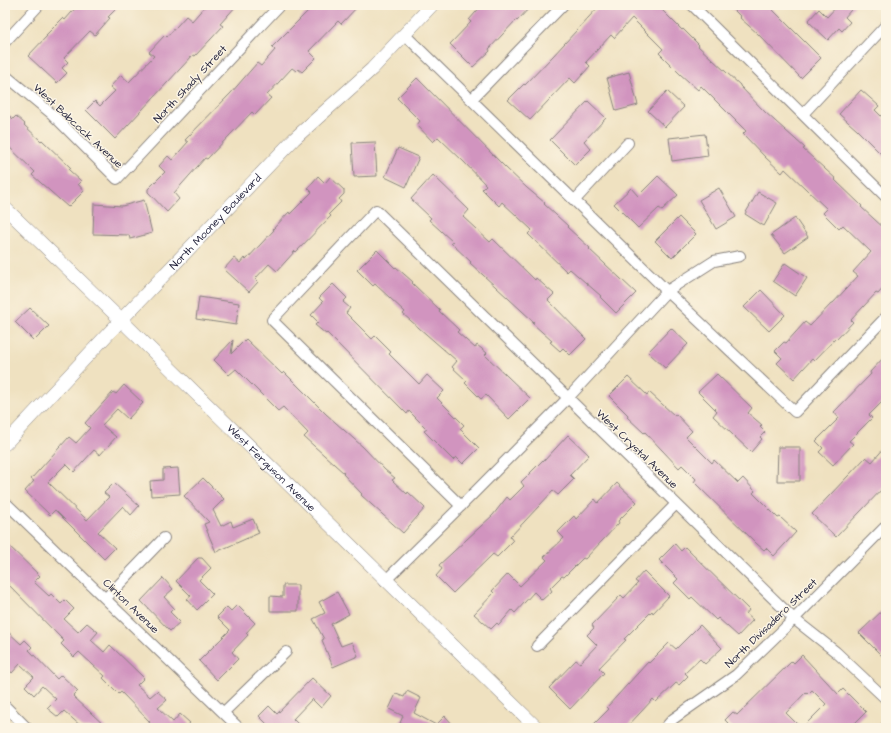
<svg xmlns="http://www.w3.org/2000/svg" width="891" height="733" viewBox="0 0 891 733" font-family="'Architects Daughter',sans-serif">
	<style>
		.building { fill: #d194bf }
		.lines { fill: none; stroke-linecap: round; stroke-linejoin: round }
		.minor-casing { stroke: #88827e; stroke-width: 12 }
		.tertiary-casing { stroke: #88827e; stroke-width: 14 }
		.minor { stroke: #fff; stroke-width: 10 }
		.tertiary { stroke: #fff; stroke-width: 13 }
		.labels { text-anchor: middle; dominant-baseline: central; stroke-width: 3; stroke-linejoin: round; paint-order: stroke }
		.street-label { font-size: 11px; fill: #22223b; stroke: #fcf5e5 }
	</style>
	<rect width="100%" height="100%" fill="#fcf5e5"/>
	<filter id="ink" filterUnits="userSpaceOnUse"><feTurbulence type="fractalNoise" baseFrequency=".025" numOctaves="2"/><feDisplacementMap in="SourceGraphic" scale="8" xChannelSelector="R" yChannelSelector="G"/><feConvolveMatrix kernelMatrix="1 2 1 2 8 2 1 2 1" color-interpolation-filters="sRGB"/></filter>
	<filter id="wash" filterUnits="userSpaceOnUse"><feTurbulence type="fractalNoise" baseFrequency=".012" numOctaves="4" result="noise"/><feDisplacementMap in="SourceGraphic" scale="16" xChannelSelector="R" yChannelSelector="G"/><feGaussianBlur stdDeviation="0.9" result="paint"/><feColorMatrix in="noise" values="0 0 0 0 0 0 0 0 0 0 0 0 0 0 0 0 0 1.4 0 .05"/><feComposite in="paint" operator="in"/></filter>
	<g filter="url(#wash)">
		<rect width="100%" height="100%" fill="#efe1c0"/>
		<g id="blocks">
			<g class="building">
				<polygon points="78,5 120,5 108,17 110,18 95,35 90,31 64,58 68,62 62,68 67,73 57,83 28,56 47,36 46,35 63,18 65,20"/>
				<polygon points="206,5 237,5 220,24 223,26 211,39 195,56 193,55 115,139 86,110 95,101 100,106 115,91 110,87 121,75 129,82 154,56 149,52 165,35 167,37 186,16 192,21"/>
				<polygon points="314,5 359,5 341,24 338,21 309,51 316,58 302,72 298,69 296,71 292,68 267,95 271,98 255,115 252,112 207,159 205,158 174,193 179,199 167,212 148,192 148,189 165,172 159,166 168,156 172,160 188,142 185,140 231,93 257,63 261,66 275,50 272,47"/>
				<polygon points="482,5 532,5 517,21 516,20 489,49 490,51 473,67 450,44 471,22 469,20"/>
				<polygon points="600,5 657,5 682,30 683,29 699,45 698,46 740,85 740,86 765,112 805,148 803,149 836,179 835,180 862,206 861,207 886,230 886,285 878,294 876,293 851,320 853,322 837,339 836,338 814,361 812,359 794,379 777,363 782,358 775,351 784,342 786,343 805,322 810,326 832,303 833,303 858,276 853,272 871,252 843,225 839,229 823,213 827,209 785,169 782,173 765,157 743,134 746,131 701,86 698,90 680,74 659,53 663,49 632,18 614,38 611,35 586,62 590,66 575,83 570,78 530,120 508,100 524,84 525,85 553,56"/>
				<polygon points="729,5 768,5 821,58 801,78 757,33 740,18 741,17"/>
				<polygon points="838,5 855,5 845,17 850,22 842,31 839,28 828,40 808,21 819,9 827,17"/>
				<polygon points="629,72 638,105 616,111 607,78"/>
				<polygon points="417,78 505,167 527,188 545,203 544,204 568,226 567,227 590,248 589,249 636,293 616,313 600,297 601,296 570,269 567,272 528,234 532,230 502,202 499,206 482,189 486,185 464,162 438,137 433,142 417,125 420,121 397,98"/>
				<polygon points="861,90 879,106 875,110 886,121 886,159 857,130 839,114"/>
				<polygon points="667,91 684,107 665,127 648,111"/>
				<polygon points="588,101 606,118 584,141 591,149 575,165 550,140"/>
				<polygon points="5,112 13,119 16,116 25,124 24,125 41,141 42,140 71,168 69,170 81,181 78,184 84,191 68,207 32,175 35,172 5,143"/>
				<polygon points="705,134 708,156 672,161 669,138"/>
				<polygon points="375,142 377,176 354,177 352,143"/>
				<polygon points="398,148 419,157 406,187 385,177"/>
				<polygon points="433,175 469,210 463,217 490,242 493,239 535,280 536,278 554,294 548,300 586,339 570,355 563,348 560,351 550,342 552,341 532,323 534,322 470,263 471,262 451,243 453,242 429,220 431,218 411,199"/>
				<polygon points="318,176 325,183 330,177 344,190 344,194 339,199 341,202 329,214 331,216 296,252 295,251 277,271 269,264 255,279 258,282 249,292 224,269 234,258 240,263 244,258 246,260 274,230 273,229 289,212 290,214 312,192 308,188"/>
				<polygon points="658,176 678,195 662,210 659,208 638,228 614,204 631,188 638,196"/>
				<polygon points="719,188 736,217 716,229 699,200"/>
				<polygon points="758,192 777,203 764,226 745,214"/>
				<polygon points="144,200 152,233 130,239 129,235 93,234 94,204 122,206"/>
				<polygon points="679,217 696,234 672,258 655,241"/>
				<polygon points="795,218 808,237 785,253 771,235"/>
				<polygon points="377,250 395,268 396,267 413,282 412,283 440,310 439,311 459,330 457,332 475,348 477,345 487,353 485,355 530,398 509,419 486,395 481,399 465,383 467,381 452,367 457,361 403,314 405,312 375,284 373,286 357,270"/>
				<polygon points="785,263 807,278 795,296 773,281"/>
				<polygon points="333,284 347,298 343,302 350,308 346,313 372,339 375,336 391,352 389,354 419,384 427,375 444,391 437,398 464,425 460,429 479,448 463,464 456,457 453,460 424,431 427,429 409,411 407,414 327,333 326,334 315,325 318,322 311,315 323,302 319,298"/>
				<polygon points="761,290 785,315 769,331 744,307"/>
				<polygon points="199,297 239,303 236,325 196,319"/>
				<polygon points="30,308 49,326 34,341 15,322"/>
				<polygon points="671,328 688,344 665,368 648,352"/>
				<polygon points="246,339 282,374 284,372 326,414 363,447 385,470 395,478 392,480 407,494 408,492 425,508 403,533 361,495 362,494 343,474 344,473 304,437 308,433 283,407 278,411 236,369 229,375 214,360 233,340 231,354"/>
				<polygon points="886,355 886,398 869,415 872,418 849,441 853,444 833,465 819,452 823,448 816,441 839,418 834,412 871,374 870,372"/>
				<polygon points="717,374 752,408 748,413 762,425 760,427 765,432 760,437 762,439 751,452 713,416 717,411 698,392"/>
				<polygon points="628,377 647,395 649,392 675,416 676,414 692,431 686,437 712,463 714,460 738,483 743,478 755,491 753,493 778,518 780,517 796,532 774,556 766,548 764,550 757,544 694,482 696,479 682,465 679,468 645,432 644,433 627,417 628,415 609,396"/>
				<polygon points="124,385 143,403 128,419 117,409 102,425 116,437 100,455 94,450 74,472 66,464 48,482 87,520 109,497 104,493 114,483 139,506 131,515 123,506 98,532 115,548 104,559 55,510 50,515 25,491 34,481 31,479 69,437 76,443 90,428 85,423 113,392 116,394"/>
				<polygon points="568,435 589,455 570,475 574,479 558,495 553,491 510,537 513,541 497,557 493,554 453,593 436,576 442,569 439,565 493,515 507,497 510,500 524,486 521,482 542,461 543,462"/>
				<polygon points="886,446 886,485 836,537 812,514 866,457 872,462"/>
				<polygon points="778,447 800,447 800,481 777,481"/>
				<polygon points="178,468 180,494 151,496 150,481 163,480 163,469"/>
				<polygon points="203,478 224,499 213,510 221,526 231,521 233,527 253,519 259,533 216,552 204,524 209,522 184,496"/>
				<polygon points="617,483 637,502 618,521 619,523 585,559 583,558 564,577 562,576 550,588 552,591 542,600 534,592 515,613 512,610 499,625 497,623 491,629 474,614 494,593 492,591 508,574 520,586 547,560 544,557 564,538 558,532 574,516 576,519 595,499 598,503"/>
				<polygon points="5,542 40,576 34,582 49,596 51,594 61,604 65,600 74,609 64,619 78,632 87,623 98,632 91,640 104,652 110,645 144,678 137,685 150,697 157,691 167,700 158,708 173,722 180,714 190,723 185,728 145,728 150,722 121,692 119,694 103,678 105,676 79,652 74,657 61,644 64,641 5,581"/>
				<polygon points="675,544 681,551 685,547 749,610 746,614 753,620 738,636 718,618 716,620 692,597 690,599 674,583 678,579 659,560"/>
				<polygon points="198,558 202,558 211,568 199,580 213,594 197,610 187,599 191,596 176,581"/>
				<polygon points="644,571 669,596 653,613 652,611 624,639 626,640 599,668 604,673 570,709 549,688 576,660 580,663 597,645 587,635 594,628 592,625 621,595 624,598 638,583 635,581"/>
				<polygon points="163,578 173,589 164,597 174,608 170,612 180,622 170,631 141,601"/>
				<polygon points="283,585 298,585 298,611 270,611 270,596 283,597"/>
				<polygon points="337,592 349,614 331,624 341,646 352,642 358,656 333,667 322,640 324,639 313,619 325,613 319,602"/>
				<polygon points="237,605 255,623 246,633 248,635 232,652 238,659 217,680 199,661 230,630 217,617 227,607 231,611"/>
				<polygon points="886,607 886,660 859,633"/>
				<polygon points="700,625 722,648 705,664 700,659 685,673 688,676 679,685 676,683 656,702 653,699 626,728 590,728 609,709 607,707 648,662 649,663 669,643 676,649"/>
				<polygon points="5,629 21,644 25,640 32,647 29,650 57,679 61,675 78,691 73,696 107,728 83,728 64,711 58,717 47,708 56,699 42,686 34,695 25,686 34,677 20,664 12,673 5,665 5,660 9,656 5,652"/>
				<polygon points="802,655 838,694 843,689 866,712 850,728 802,728 826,704 812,690 808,694 806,692 786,713 801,728 733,728 725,720 733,712 737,715 792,661 794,663"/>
				<polygon points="312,678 331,696 321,708 312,699 293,719 302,728 271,728 259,716 269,706 277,714"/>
				<polygon points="407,691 421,698 414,713 436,725 445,716 456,728 410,728 400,723 403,716 389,709 396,694 404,697"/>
			</g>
		</g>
	</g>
	<g filter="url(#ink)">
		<use href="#blocks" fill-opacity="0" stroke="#88827e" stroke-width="1"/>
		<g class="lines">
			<defs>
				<g id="minor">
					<polyline points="692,5 886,197"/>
					<polyline points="405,35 667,291 795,412 886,317"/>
					<polyline points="5,42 39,5"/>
					<polyline points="5,75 52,114 117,179 280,5"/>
					<polyline points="472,99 563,5"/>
					<polyline points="803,114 886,25"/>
					<polyline points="575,200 628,143"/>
					<polyline points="5,502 239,728"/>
					<polyline points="461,506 272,320 376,210 794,619 836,652 886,699"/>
					<polyline points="385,581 461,506 568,398 667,291 714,261 740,256"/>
					<polyline points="106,598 164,538"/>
					<polyline points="537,646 676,504"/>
					<polyline points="5,706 27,728"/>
					<polyline points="224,712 286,652"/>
					<polyline points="665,728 673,719 736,675 794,619 886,526"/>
					<polyline points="885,728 886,727"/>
				</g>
				<g id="tertiary">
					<path id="s1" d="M 5,208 L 121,320 L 537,728"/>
					<path id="s2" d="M 5,444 L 121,320 L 294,139 L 372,69 L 432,5"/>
				</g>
			</defs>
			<use href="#minor" class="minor-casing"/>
			<use href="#tertiary" class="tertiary-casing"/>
			<use href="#minor" class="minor"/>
			<use href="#tertiary" class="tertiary"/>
		</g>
	</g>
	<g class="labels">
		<g class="street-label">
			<text transform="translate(190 84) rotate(-47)">North Shady Street</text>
			<text transform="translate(78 126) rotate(43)">West Babcock Avenue</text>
			<text stroke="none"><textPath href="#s2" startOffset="306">North Mooney Boulevard</textPath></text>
			<text transform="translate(637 449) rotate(44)">West Crystal Avenue</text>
			<text stroke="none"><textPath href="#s1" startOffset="372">West Ferguson Avenue</textPath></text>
			<text transform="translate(131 606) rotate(44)">Clinton Avenue</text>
			<text transform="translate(771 623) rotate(-44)">North Divisadero Street</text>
		</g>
	</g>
	<rect width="891" height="733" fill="none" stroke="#fcf5e5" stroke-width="20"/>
</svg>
